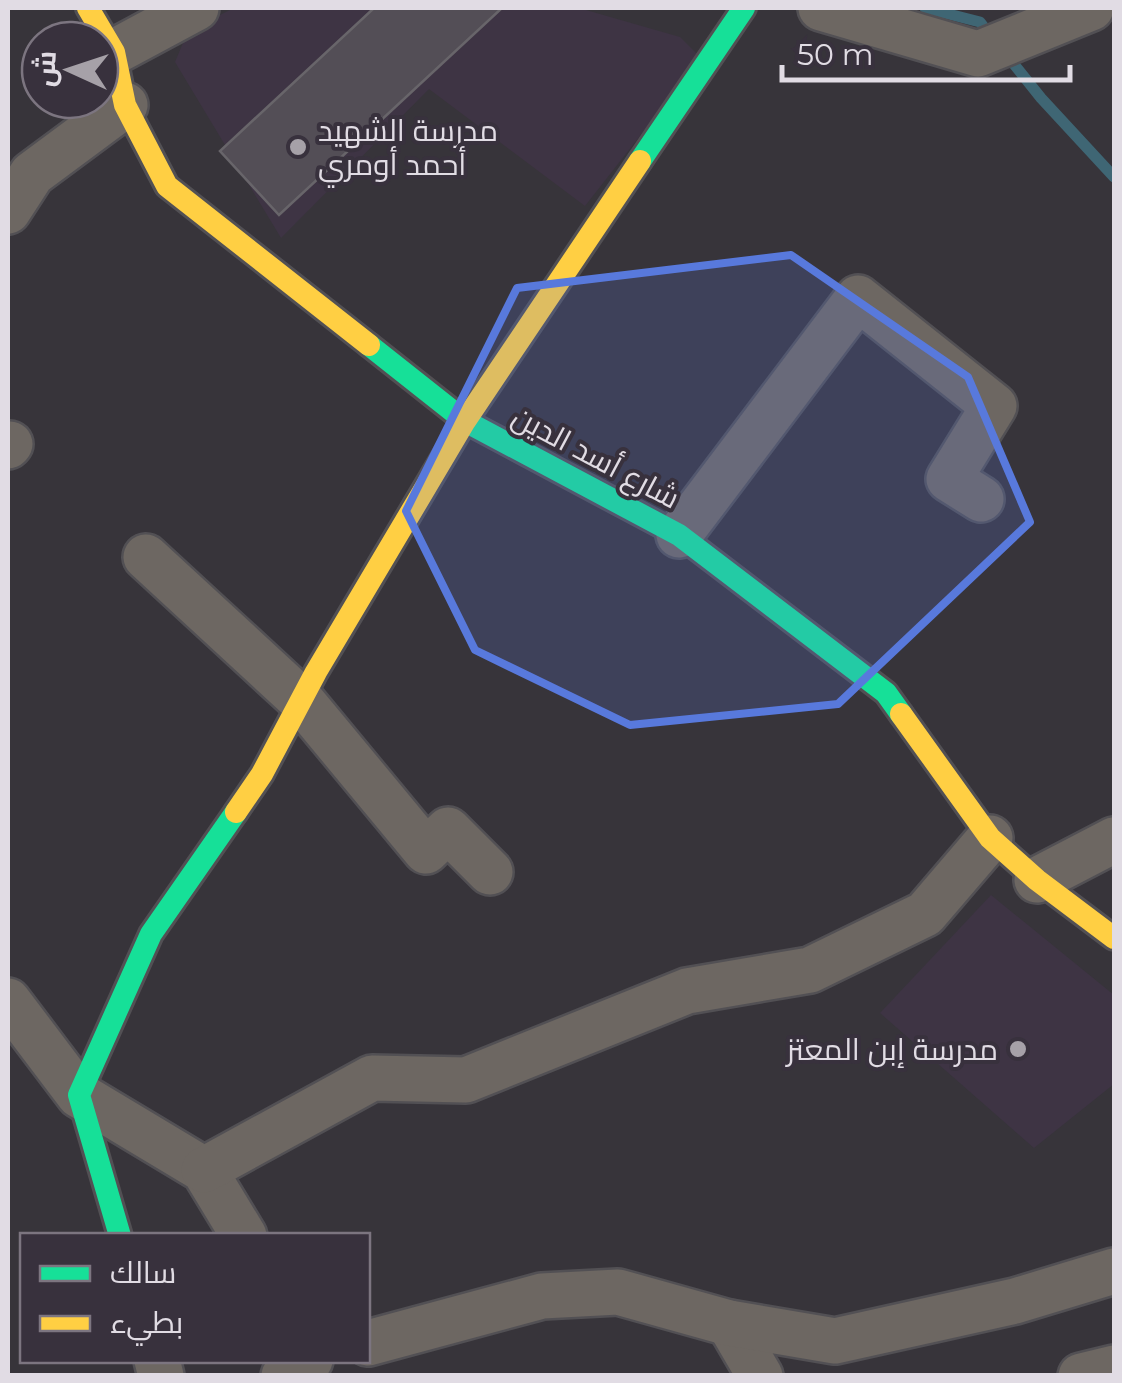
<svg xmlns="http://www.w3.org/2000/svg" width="1122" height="1383" viewBox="0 0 1122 1383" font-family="Montserrat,Cairo,sans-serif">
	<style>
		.built { fill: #3e3444 }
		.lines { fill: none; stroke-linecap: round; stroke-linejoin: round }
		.stream { stroke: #3f6674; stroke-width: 11 }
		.building { fill: #534e56; stroke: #68656a; stroke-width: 2.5 }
		.street-casing { stroke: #525054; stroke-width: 50 }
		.fast-casing { stroke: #525054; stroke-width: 28 }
		.slow-casing { stroke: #525054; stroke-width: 28 }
		.street { stroke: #6d6762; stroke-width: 45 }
		.fast { stroke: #16e098; stroke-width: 22 }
		.slow { stroke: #ffcf43; stroke-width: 22 }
		.marked { fill: #5879dc; fill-opacity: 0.2; stroke: #5879dc; stroke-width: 8; stroke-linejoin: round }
		.poi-dot { fill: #a6a1a8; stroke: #38313d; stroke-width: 4 }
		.labels { text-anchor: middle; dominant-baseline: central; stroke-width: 8; stroke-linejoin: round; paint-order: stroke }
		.poi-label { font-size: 30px; fill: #e1dce4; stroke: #38313d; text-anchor: start }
		.street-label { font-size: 30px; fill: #e1dce4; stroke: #38313d }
	</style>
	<rect width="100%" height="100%" fill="#37343a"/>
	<g class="built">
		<polygon points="234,8 579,8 680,37 701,58 585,206 429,89 281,238 175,62 188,31"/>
		<polygon points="991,895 1114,995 1114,1084 1034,1148 880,1013"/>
	</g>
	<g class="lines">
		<g class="stream">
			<polyline points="925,8 980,22 993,39"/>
			<polyline points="1005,53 1041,98 1114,177"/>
		</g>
	</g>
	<polygon class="building" points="374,8 502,8 279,215 220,151"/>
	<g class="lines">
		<defs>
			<g id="street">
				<polyline points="821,8 978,54 1091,8"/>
				<polyline points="114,52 196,8"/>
				<polyline points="8,211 32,174 125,105"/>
				<polyline points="8,446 10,444"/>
				<polyline points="679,535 858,298 994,406 949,479 981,499"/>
				<polyline points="146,557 301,700 426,851 448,830 490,872"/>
				<polyline points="1037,880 1114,840"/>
				<polyline points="8,1001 79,1095 204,1170 244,1236"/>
				<polyline points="204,1170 372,1078 466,1080 687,991 810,970 925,914 990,838"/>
				<polyline points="729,1323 760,1376"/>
				<polyline points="368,1343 542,1296 618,1292 729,1323 835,1341 1015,1301 1114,1271"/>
				<polyline points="157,1360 161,1376"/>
				<polyline points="284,1376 310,1360"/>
				<polyline points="1081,1376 1114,1368"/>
			</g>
			<g id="fast">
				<polyline points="640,161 744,8"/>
				<polyline points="369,345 465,421 679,535 886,693 901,714"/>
				<polyline points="120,1236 79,1095 151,934 236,812"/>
			</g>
			<g id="slow">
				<polyline points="88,8 114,52 125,105 167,186 369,345"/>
				<polyline points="901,714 990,838 1037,880 1114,938"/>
				<polyline points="236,812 262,774 316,672 465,421 640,161"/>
			</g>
		</defs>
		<use href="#street" class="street-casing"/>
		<use href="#fast" class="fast-casing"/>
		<use href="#slow" class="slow-casing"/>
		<use href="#street" class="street"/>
		<use href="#fast" class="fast"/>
		<use href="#slow" class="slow"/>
	</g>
	<path class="marked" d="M 791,255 L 968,377 L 1030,522 L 838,704 L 630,725 L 475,650 L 406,511 L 517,288 Z"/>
	<g class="poi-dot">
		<circle cx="298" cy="147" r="10"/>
		<circle cx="1018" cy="1049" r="10"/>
	</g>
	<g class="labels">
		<g class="poi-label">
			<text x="318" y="130">مدرسة الشهيد<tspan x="318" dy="34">أحمد أومري</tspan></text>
			<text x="998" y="1049" text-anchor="end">مدرسة إبن المعتز</text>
		</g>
		<g class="street-label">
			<text transform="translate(596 457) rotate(28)">شارع أسد الدين</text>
		</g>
	</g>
	<rect width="1122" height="1383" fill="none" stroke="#e1dce4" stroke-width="20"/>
	<rect x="20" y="1233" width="350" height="130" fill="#38313d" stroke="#7c7580" stroke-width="2.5"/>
	<rect x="40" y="1266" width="50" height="15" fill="#16e098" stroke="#7c7580" stroke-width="2.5"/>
	<text x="110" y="1283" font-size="30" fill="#e1dce4">سالك</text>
	<rect x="40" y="1316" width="50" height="15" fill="#ffcf43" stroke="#7c7580" stroke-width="2.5"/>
	<text x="110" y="1333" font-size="30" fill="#e1dce4">بطيء</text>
	<g transform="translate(70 70) rotate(273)"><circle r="48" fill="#38313d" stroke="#7c7580" stroke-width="2.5"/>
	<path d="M0-8L18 38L0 25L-18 38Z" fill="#a6a1a8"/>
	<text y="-15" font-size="28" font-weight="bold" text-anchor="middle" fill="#e1dce4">ش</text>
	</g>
	<path d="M782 65v15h288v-15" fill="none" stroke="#e1dce4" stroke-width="5"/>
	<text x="797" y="65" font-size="30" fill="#e1dce4" stroke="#38313d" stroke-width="8" paint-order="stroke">50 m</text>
</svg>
